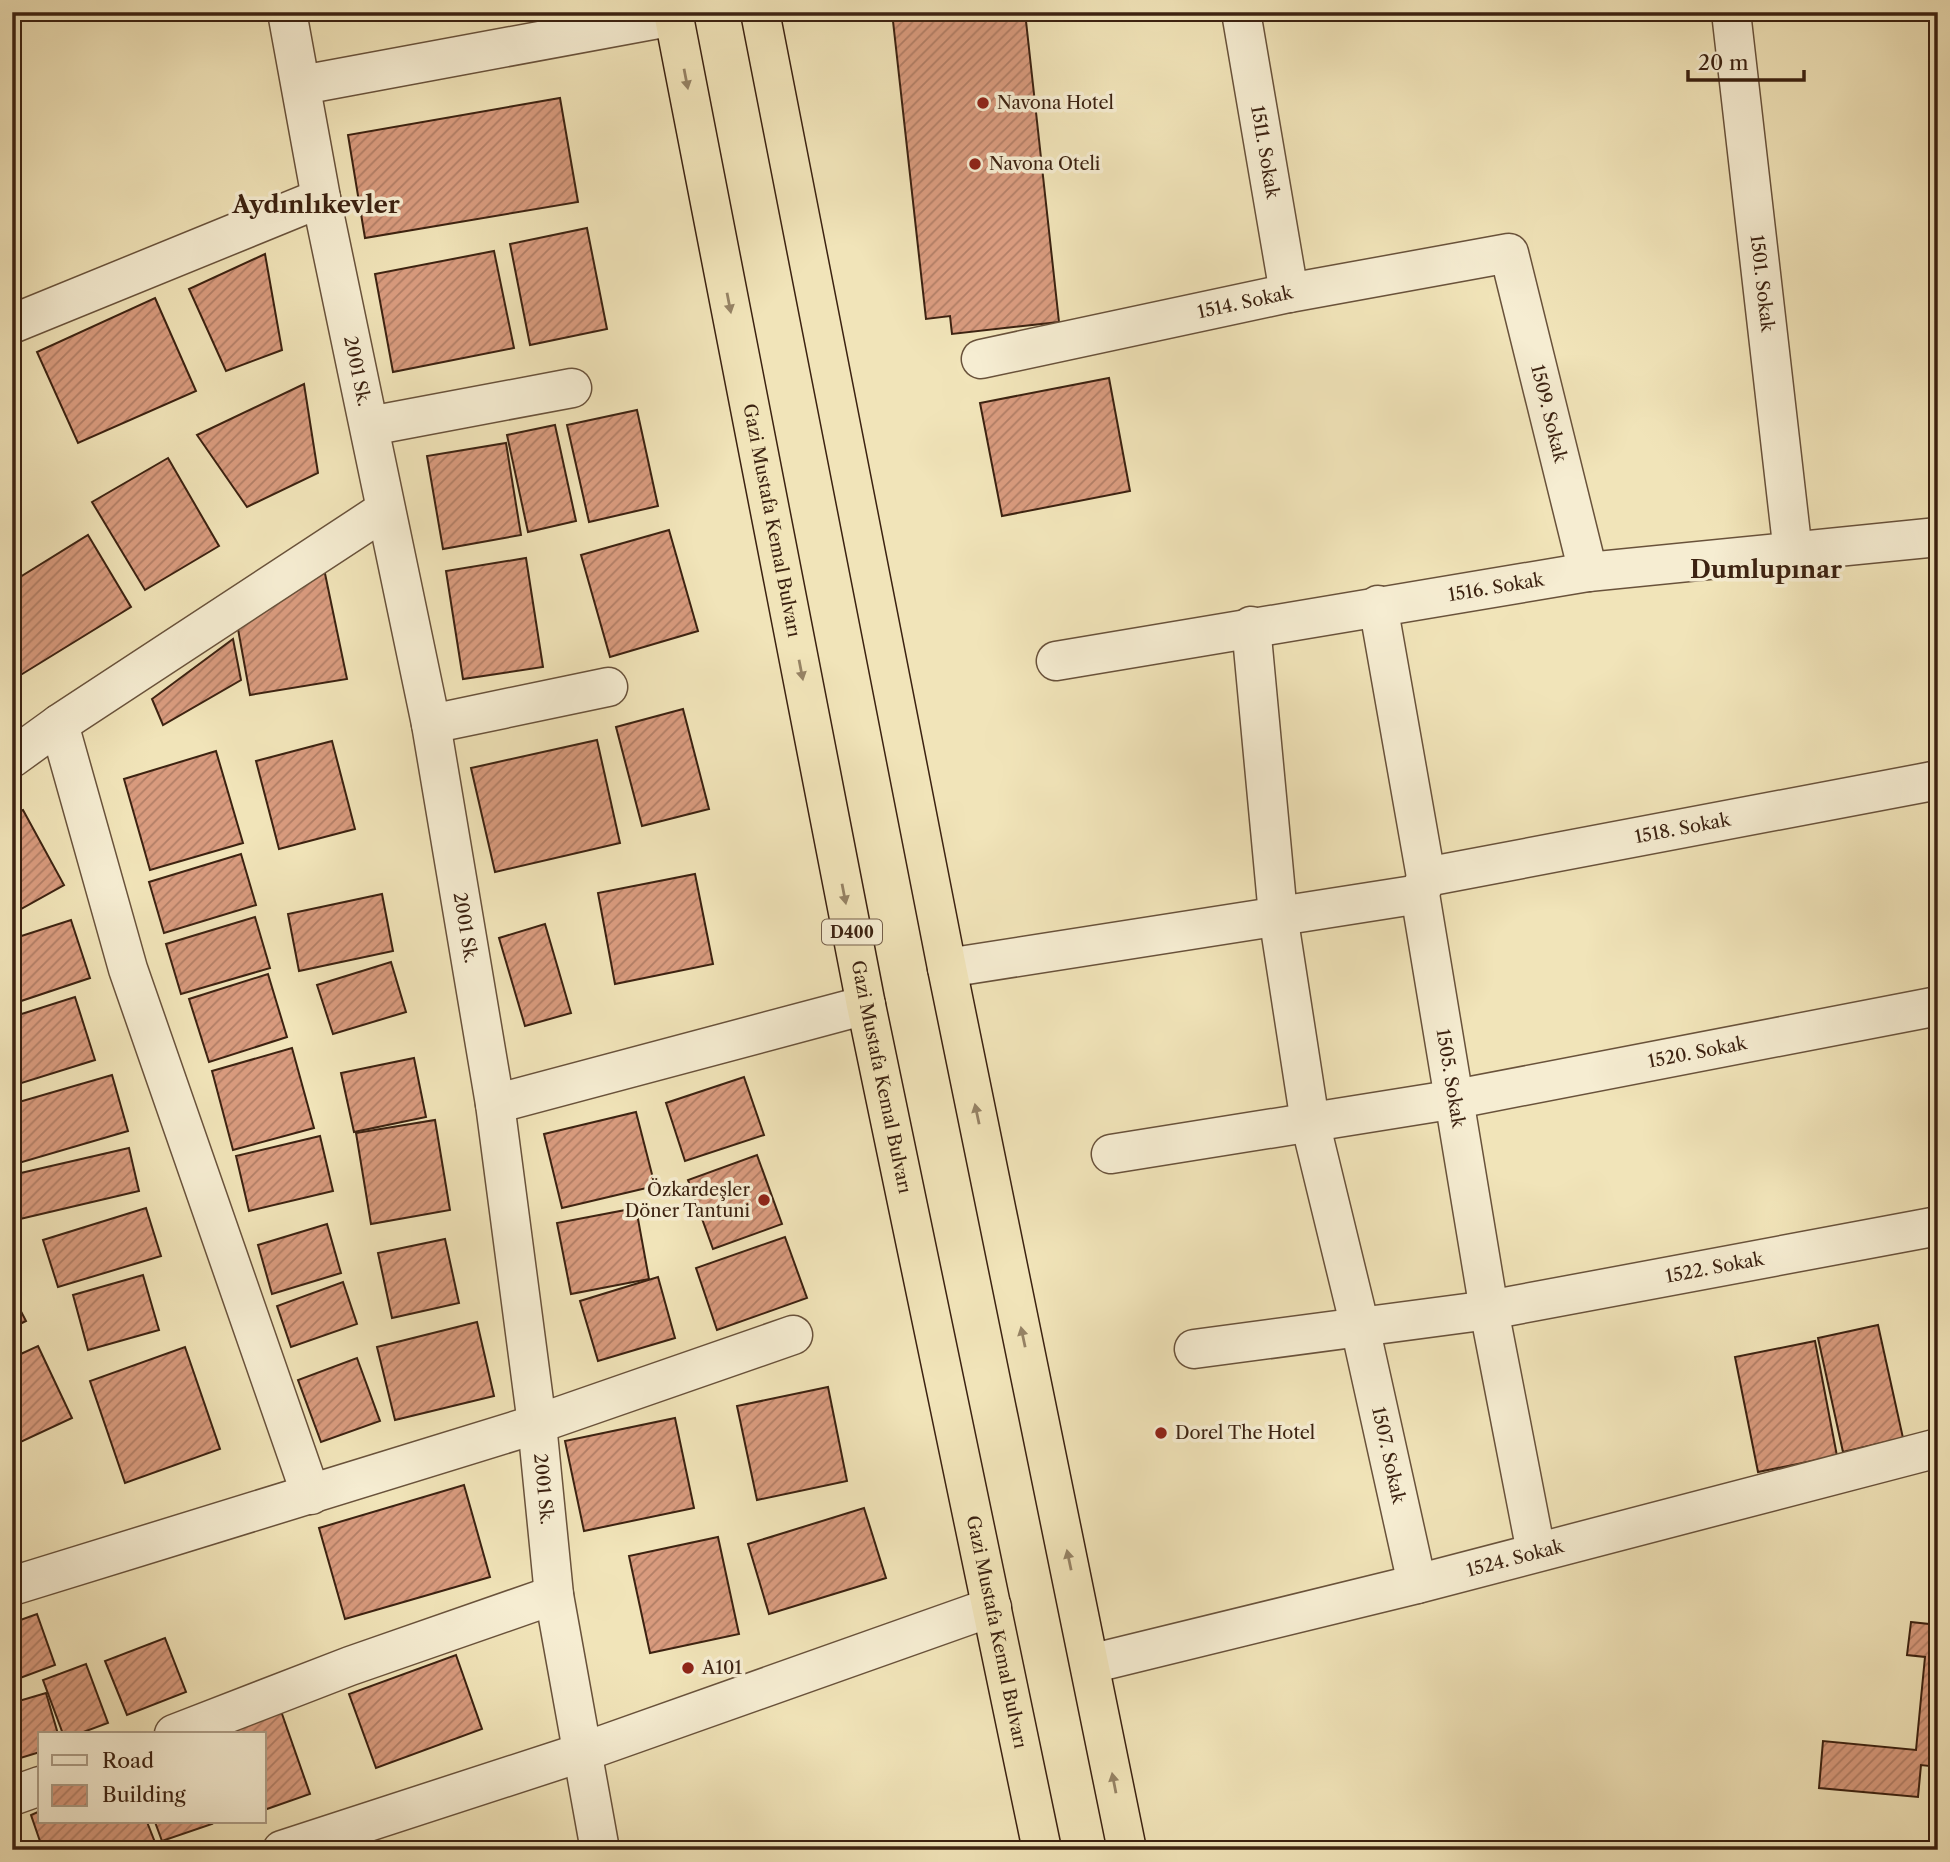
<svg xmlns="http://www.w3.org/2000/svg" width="1950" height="1862" viewBox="0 0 1950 1862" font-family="'Libre Caslon Text',serif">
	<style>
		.building { fill: url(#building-hatch); stroke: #3c2211; stroke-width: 2 }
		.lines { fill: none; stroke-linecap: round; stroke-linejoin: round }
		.minor-casing { stroke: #69523b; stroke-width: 41 }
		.trunk-casing { stroke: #3c2211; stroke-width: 41 }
		.minor { stroke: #f6edd2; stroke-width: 38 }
		.trunk { stroke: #f1e4b9; stroke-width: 38 }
		.oneway { fill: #968365 }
		.poi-dot { fill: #8f2418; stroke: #f6edd2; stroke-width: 2.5 }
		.labels { text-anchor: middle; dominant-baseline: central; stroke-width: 7; stroke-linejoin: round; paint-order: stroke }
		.shield { fill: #f6edd2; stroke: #745f4b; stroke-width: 2 }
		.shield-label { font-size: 16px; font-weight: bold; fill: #3c2211 }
		.poi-label { font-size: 18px; fill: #3c2211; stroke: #f6edd2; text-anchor: start }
		.street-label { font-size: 18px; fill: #3c2211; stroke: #f6edd2 }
		.district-label { font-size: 24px; font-weight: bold; fill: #3c2211; stroke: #f6edd2 }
	</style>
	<defs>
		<pattern id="building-hatch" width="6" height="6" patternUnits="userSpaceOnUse" patternTransform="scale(1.75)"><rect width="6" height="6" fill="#d99b7e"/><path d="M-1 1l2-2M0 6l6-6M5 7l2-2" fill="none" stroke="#b17e66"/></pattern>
	</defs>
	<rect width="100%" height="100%" fill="#f1e4b9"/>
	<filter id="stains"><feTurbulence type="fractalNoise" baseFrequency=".00286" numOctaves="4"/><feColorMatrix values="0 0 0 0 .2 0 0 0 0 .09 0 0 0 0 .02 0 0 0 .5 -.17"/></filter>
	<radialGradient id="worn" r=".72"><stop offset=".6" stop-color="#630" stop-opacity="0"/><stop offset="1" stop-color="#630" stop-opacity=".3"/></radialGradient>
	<g class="building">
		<polygon points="892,12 1025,12 1059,322 952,334 950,316 926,319"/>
		<polygon points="560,98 578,202 365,238 348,135"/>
		<polygon points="587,228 607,329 530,345 510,244"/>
		<polygon points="494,251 514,348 393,372 375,274"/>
		<polygon points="265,254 282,350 226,371 189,289"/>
		<polygon points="155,298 196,391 78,443 37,352"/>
		<polygon points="1109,378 1130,491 1002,516 980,403"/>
		<polygon points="304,384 318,473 247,507 197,435"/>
		<polygon points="637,410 658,506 589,522 567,425"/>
		<polygon points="555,425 576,521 528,532 507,435"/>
		<polygon points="506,443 521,535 443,549 427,456"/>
		<polygon points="168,458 219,546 145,590 92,502"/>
		<polygon points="12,495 18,511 12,513"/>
		<polygon points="669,530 698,631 610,657 581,555"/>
		<polygon points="88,535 131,607 19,676 12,665 12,582"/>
		<polygon points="526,558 543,667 463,679 446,571"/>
		<polygon points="323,564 347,679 250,695 236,618"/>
		<polygon points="233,639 241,680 163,725 152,699"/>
		<polygon points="683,709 709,809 642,826 616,727"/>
		<polygon points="597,740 620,843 495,872 471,768"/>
		<polygon points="332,741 355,829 279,849 256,761"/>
		<polygon points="216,751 243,843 150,870 124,779"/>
		<polygon points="23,810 64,885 12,914 12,815"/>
		<polygon points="241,854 256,905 164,933 149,882"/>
		<polygon points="695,874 713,964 615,984 598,893"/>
		<polygon points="382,894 393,951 299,971 288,914"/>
		<polygon points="255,917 270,968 181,994 166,944"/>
		<polygon points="71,920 90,978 12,1004 12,939"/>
		<polygon points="545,924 571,1013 525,1026 499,938"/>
		<polygon points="391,962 406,1012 333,1034 317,985"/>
		<polygon points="268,974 287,1037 209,1062 189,999"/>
		<polygon points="75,997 95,1060 12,1086 12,1017"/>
		<polygon points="292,1048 314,1128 233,1150 212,1071"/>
		<polygon points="414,1058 426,1117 354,1132 341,1073"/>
		<polygon points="112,1075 128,1131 12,1165 12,1104"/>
		<polygon points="744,1077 764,1135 685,1161 666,1103"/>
		<polygon points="636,1112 655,1186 562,1208 544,1134"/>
		<polygon points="435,1120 450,1210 371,1224 356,1133"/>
		<polygon points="320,1136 333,1191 249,1211 236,1156"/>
		<polygon points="129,1148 139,1191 20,1219 12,1175"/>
		<polygon points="757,1155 782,1224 713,1249 688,1180"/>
		<polygon points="146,1208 161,1256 58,1287 43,1240"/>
		<polygon points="636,1208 649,1279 571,1294 557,1223"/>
		<polygon points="327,1224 341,1273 272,1294 258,1245"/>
		<polygon points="785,1237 807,1298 717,1330 696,1268"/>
		<polygon points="445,1239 459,1303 392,1318 378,1253"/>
		<polygon points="143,1275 159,1330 88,1350 73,1295"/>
		<polygon points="658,1277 675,1338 598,1361 580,1301"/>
		<polygon points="343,1282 357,1324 291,1347 277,1306"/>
		<polygon points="12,1294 26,1321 12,1328"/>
		<polygon points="477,1322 494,1396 395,1420 377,1347"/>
		<polygon points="1878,1325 1903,1438 1843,1452 1818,1338"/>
		<polygon points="1815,1341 1837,1456 1758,1472 1735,1357"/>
		<polygon points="38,1346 72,1418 12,1446 12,1358"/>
		<polygon points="185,1347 220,1449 125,1483 90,1381"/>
		<polygon points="357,1358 380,1421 321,1442 298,1380"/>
		<polygon points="828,1387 847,1481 757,1500 737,1406"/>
		<polygon points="675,1418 694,1508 584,1531 565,1441"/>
		<polygon points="464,1485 490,1577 345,1619 319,1528"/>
		<polygon points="864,1508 886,1578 769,1614 748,1544"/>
		<polygon points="718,1537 739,1634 650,1653 629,1556"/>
		<polygon points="37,1614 55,1665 12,1681 12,1623"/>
		<polygon points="1911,1622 1938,1625 1938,1767 1921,1765 1918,1797 1819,1788 1823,1741 1916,1750 1925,1657 1907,1655"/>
		<polygon points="165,1638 186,1692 127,1715 105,1661"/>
		<polygon points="456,1655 482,1729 376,1768 349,1694"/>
		<polygon points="86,1664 108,1723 78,1734 63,1734 43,1680"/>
		<polygon points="46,1693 58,1734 40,1734 40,1752 14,1760 12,1703"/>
		<polygon points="281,1711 310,1794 264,1810 264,1734 223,1734"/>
		<polygon points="40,1811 40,1822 147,1822 156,1845 144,1850 43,1850 31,1815"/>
		<polygon points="155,1822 211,1822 212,1824 162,1841"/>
	</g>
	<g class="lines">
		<defs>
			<g id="minor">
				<path id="s1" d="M 287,12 L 321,198 L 431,724 L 495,1104 L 537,1424 L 554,1595 L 600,1850"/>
				<path id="s2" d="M 1241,12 L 1289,293"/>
				<path id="s3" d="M 1731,12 L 1793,553"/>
				<polyline points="302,85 674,16"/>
				<polyline points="12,324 321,198"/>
				<path id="s4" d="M 981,359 L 1289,293 L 1509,253 L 1588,572"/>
				<polyline points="370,426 572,388"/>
				<path id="s5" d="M 1378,605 L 1426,877 L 1420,894 L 1489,1310 L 1536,1552"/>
				<path id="s6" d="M 1251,626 L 1278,915 L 1310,1122 L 1360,1327 L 1417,1584"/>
				<path id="s7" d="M 1056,661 L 1588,572 L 1938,537"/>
				<polyline points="59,724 128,969 311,1495"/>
				<polyline points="431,724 608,687"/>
				<polyline points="12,758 59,724 385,510"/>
				<path id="s8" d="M 1426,877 L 1938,780"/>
				<polyline points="947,968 1420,894"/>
				<polyline points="495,1104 866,1005"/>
				<path id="s9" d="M 1111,1154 L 1456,1099 L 1938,1006"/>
				<path id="s10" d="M 1194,1349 L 1489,1310 L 1938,1226"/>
				<polyline points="12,1586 537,1424 793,1335"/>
				<path id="s11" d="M 1090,1664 L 1417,1584 L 1938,1448"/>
				<polyline points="174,1734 350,1666 554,1595"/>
				<polyline points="12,1796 40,1786"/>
				<polyline points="282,1850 580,1753 992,1607"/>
			</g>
			<g id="trunk">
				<path id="s12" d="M 673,12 L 866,1005 L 1042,1850"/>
				<polyline points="760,12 947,968 1127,1850"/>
			</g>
		</defs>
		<use href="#minor" class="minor-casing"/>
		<use href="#trunk" class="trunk-casing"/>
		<use href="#minor" class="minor"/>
		<use href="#trunk" class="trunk"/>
	</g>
	<defs><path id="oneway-solid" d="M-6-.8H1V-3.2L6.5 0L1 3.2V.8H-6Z" transform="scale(1.75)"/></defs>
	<g class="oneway">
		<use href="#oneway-solid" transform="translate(686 79) rotate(79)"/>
		<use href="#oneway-solid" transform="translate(729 303) rotate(79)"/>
		<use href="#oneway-solid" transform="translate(801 670) rotate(79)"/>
		<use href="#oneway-solid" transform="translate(844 894) rotate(79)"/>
		<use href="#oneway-solid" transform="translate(977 1114) rotate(-102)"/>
		<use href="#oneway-solid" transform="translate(1023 1337) rotate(-102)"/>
		<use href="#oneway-solid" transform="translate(1069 1560) rotate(-102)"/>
		<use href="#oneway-solid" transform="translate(1114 1783) rotate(-101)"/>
	</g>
	<g class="poi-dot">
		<circle cx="983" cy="103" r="7"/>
		<circle cx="975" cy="164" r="7"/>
		<circle cx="764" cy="1200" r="7"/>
		<circle cx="1161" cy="1433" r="7"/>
		<circle cx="688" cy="1668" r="7"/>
	</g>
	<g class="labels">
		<rect class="shield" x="822" y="919.5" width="60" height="25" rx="5"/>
		<g class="shield-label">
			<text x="852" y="932">D400</text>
		</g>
		<g class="poi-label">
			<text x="997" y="103">Navona Hotel</text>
			<text x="989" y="164">Navona Oteli</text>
			<text x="750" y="1190" text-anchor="end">Özkardeşler<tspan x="750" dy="21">Döner Tantuni</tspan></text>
			<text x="1175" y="1433">Dorel The Hotel</text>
			<text x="702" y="1668">A101</text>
		</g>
		<g class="street-label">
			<text stroke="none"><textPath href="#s2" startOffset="142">1511. Sokak</textPath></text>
			<text stroke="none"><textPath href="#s3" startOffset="273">1501. Sokak</textPath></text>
			<text stroke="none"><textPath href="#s4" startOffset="270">1514. Sokak</textPath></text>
			<text stroke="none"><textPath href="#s1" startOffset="366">2001 Sk.</textPath></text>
			<text stroke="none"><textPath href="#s4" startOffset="704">1509. Sokak</textPath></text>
			<text stroke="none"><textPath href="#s12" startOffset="518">Gazi Mustafa Kemal Bulvarı</textPath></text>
			<text stroke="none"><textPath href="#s7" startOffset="446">1516. Sokak</textPath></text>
			<text stroke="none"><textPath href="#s8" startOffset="261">1518. Sokak</textPath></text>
			<text stroke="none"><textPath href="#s1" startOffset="933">2001 Sk.</textPath></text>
			<text stroke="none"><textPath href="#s9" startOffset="595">1520. Sokak</textPath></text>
			<text stroke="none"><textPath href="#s12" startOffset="1085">Gazi Mustafa Kemal Bulvarı</textPath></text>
			<text stroke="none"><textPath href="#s5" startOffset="481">1505. Sokak</textPath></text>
			<text stroke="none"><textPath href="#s10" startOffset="527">1522. Sokak</textPath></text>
			<text stroke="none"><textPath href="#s6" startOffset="842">1507. Sokak</textPath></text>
			<text stroke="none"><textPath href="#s1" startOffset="1500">2001 Sk.</textPath></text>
			<text stroke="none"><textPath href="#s11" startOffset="438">1524. Sokak</textPath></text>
			<text stroke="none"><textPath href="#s12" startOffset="1652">Gazi Mustafa Kemal Bulvarı</textPath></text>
		</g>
		<g class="district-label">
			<text x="316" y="204">Aydınlıkevler</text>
			<text x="1766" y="569">Dumlupınar</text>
		</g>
	</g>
	<rect width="1950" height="1862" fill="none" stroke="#f1e4b9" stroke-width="42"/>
	<rect x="14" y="14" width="1922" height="1834" fill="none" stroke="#3c2211" stroke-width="3.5"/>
	<rect x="21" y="21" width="1908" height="1820" fill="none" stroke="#3c2211" stroke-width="2"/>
	<rect x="38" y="1732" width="228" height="91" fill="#f6edd2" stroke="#ac9c85" stroke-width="2"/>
	<rect x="52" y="1755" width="35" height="10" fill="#f6edd2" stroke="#ac9c85" stroke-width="2"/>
	<text x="102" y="1768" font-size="21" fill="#3c2211">Road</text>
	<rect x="52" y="1785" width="35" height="21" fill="url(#building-hatch)" stroke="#ac9c85" stroke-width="2"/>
	<text x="102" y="1802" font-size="21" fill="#3c2211">Building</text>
	<path d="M1688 70v10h116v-10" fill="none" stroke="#3c2211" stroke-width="3.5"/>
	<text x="1698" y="70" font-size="21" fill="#3c2211" stroke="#f6edd2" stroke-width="5" paint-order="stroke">20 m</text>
	<rect width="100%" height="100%" filter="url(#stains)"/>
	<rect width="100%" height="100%" fill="url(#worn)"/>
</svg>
